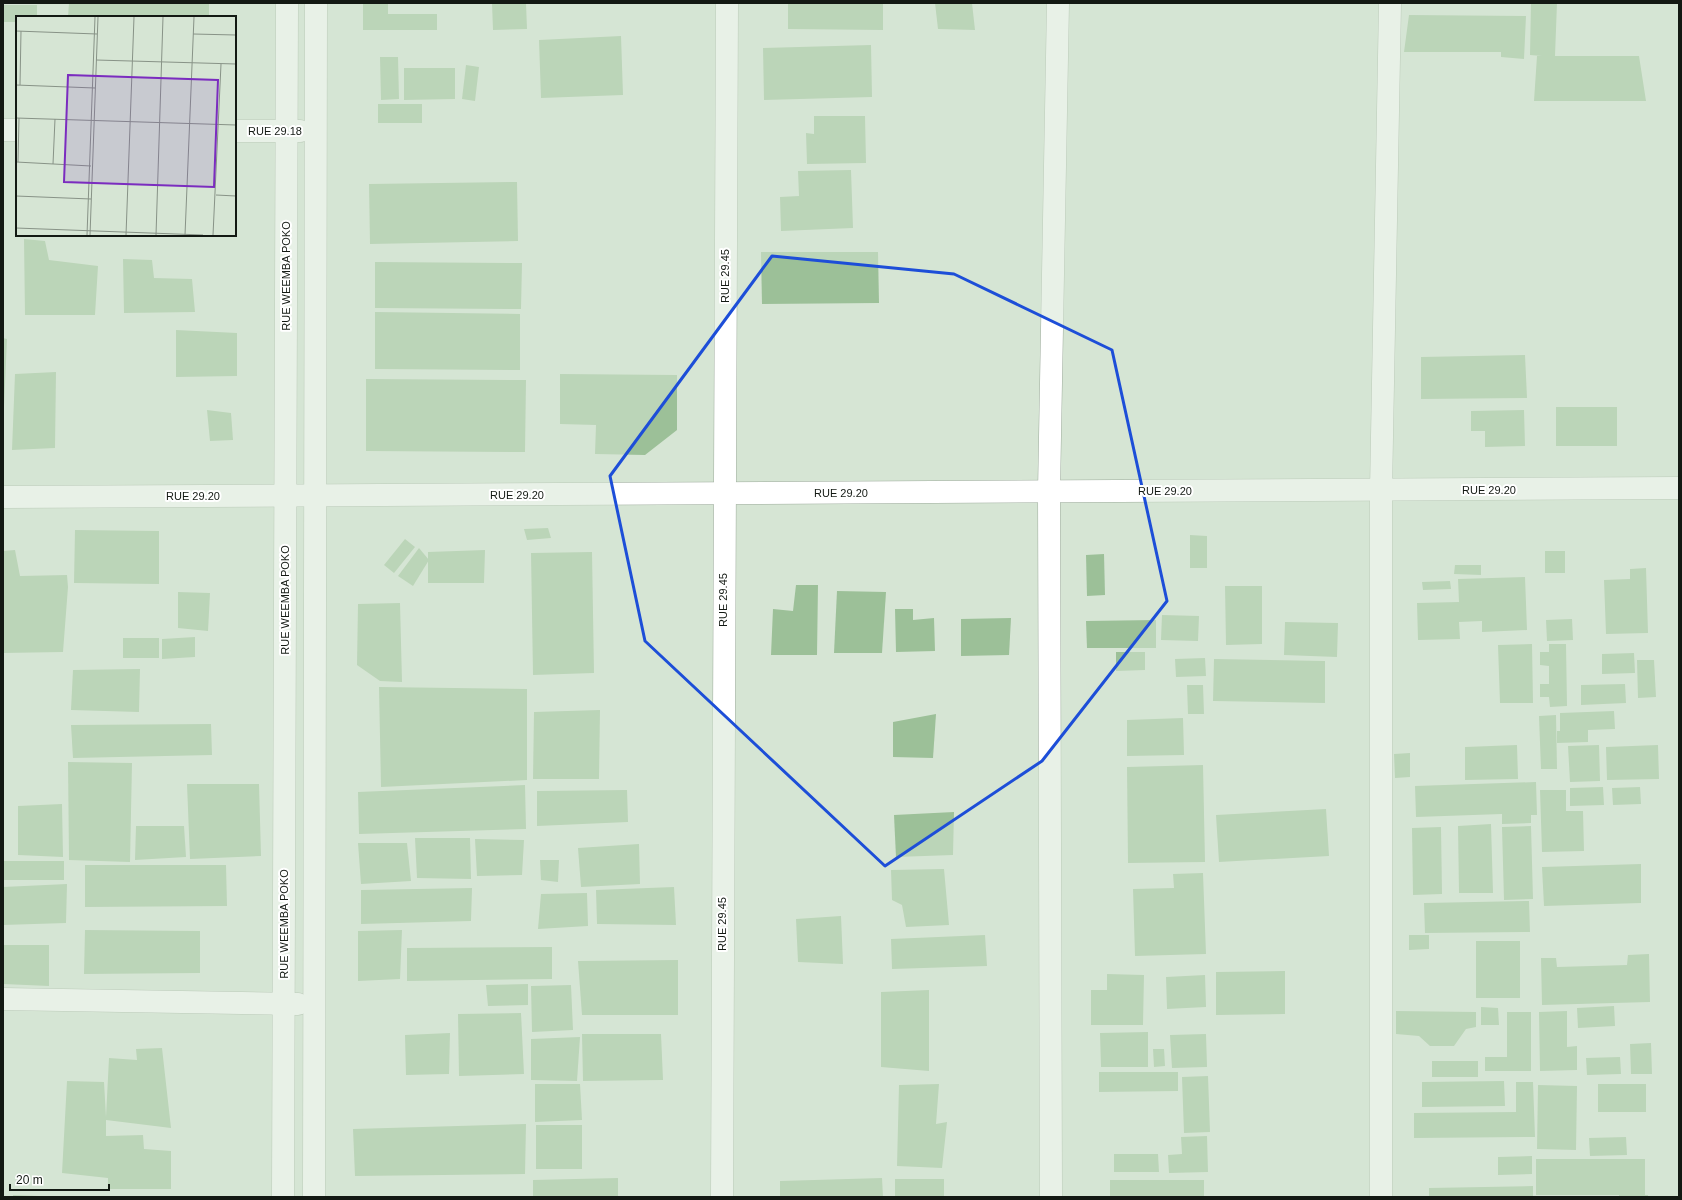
<svg xmlns="http://www.w3.org/2000/svg" width="1682" height="1200" viewBox="0 0 1682 1200" font-family="Arial,sans-serif">
	<style>
		.building { fill: #9cc098 }
		.lines { fill: none; stroke-linecap: round; stroke-linejoin: round }
		.minor-casing { stroke: #9dab9c; stroke-width: 23 }
		.minor { stroke: #fff; stroke-width: 22 }
		.marked { fill: none; stroke: #1d4ed8; stroke-width: 3; stroke-linejoin: round }
		.labels { text-anchor: middle; dominant-baseline: central; stroke-width: 4; stroke-linejoin: round; paint-order: stroke }
		.street-label { font-size: 11px; fill: #131913; stroke: #fff }
		.inset-road { fill: none; stroke: #889387; stroke-width: 1 }
		.view { fill: #7b2cbf; fill-opacity: 0.15; stroke: #7b2cbf; stroke-width: 2 }
		.inset-edge { fill: none; stroke: #131913; stroke-width: 2 }
	</style>
	<rect width="100%" height="100%" fill="#d6e5d4"/>
	<g class="building">
		<polygon points="69,3 209,4 209,17 68,17"/>
		<polygon points="363,3 388,3 388,14 437,14 437,30 363,30"/>
		<polygon points="492,3 526,3 527,29 493,30"/>
		<polygon points="788,3 883,3 883,30 788,29"/>
		<polygon points="935,3 972,3 975,30 938,29"/>
		<polygon points="1531,3 1557,3 1555,56 1639,56 1646,101 1534,101 1537,56 1542,56 1530,55"/>
		<polygon points="3,5 37,5 37,17 17,17 17,22 3,22"/>
		<polygon points="1409,15 1526,16 1524,59 1501,57 1501,52 1404,52"/>
		<polygon points="621,36 623,95 541,98 539,40"/>
		<polygon points="871,45 872,97 764,100 763,48"/>
		<polygon points="380,57 398,57 399,99 381,100"/>
		<polygon points="466,65 479,67 475,101 462,99"/>
		<polygon points="404,68 455,68 455,99 404,100"/>
		<rect x="378" y="104" width="44" height="19"/>
		<polygon points="814,116 865,116 866,163 807,164 806,133 814,134"/>
		<polygon points="851,170 853,228 781,231 780,197 799,196 798,171"/>
		<polygon points="517,182 518,241 370,244 369,184"/>
		<polygon points="24,239 45,241 49,260 98,266 95,315 25,315"/>
		<polygon points="761,252 878,252 879,303 762,304"/>
		<polygon points="123,259 152,260 154,278 192,279 195,312 124,313"/>
		<polygon points="375,262 522,263 521,309 375,308"/>
		<polygon points="375,312 520,314 520,370 375,369"/>
		<polygon points="176,330 237,333 237,376 176,377"/>
		<polygon points="3,338 7,339 4,407 3,407"/>
		<polygon points="1525,355 1527,398 1421,399 1421,357"/>
		<polygon points="56,372 55,448 12,450 15,374"/>
		<polygon points="560,374 677,375 677,430 645,455 595,454 596,425 560,424"/>
		<polygon points="366,379 526,380 525,452 366,451"/>
		<rect x="1556" y="407" width="61" height="39"/>
		<polygon points="207,410 231,413 233,440 210,441"/>
		<polygon points="1524,410 1525,446 1485,447 1485,431 1471,431 1471,411"/>
		<polygon points="548,528 551,538 527,540 524,529"/>
		<polygon points="75,530 159,531 159,584 74,583"/>
		<polygon points="1190,535 1207,536 1207,568 1190,568"/>
		<polygon points="405,539 415,547 394,573 384,565"/>
		<polygon points="419,548 429,560 413,586 398,576"/>
		<polygon points="15,550 20,576 67,575 68,587 63,652 3,653 3,551"/>
		<polygon points="485,550 484,583 428,583 428,552"/>
		<rect x="1545" y="551" width="20" height="22"/>
		<polygon points="592,552 594,673 533,675 531,553"/>
		<polygon points="1104,554 1105,595 1087,596 1086,555"/>
		<polygon points="1455,565 1481,565 1481,575 1454,574"/>
		<polygon points="1646,568 1648,633 1606,634 1604,580 1630,579 1630,569"/>
		<polygon points="1525,577 1527,630 1482,632 1482,621 1459,622 1460,639 1418,640 1417,603 1459,602 1458,579"/>
		<polygon points="1450,581 1451,589 1423,590 1422,582"/>
		<polygon points="796,585 818,585 817,655 771,655 773,609 793,611"/>
		<polygon points="1225,586 1262,586 1262,644 1226,645"/>
		<polygon points="837,591 886,592 882,653 834,653"/>
		<polygon points="178,592 210,593 208,631 178,628"/>
		<polygon points="400,603 402,682 380,681 357,665 358,604"/>
		<polygon points="895,609 913,609 913,620 934,618 935,651 896,652"/>
		<polygon points="1162,615 1199,616 1198,641 1161,640"/>
		<polygon points="1011,618 1009,655 961,656 961,619"/>
		<polygon points="1572,619 1573,640 1547,641 1546,620"/>
		<polygon points="1156,620 1156,648 1087,648 1086,621"/>
		<polygon points="1285,622 1338,623 1337,657 1284,655"/>
		<polygon points="195,637 195,657 162,659 162,639"/>
		<rect x="123" y="638" width="36" height="20"/>
		<polygon points="1532,644 1533,703 1500,703 1498,645"/>
		<polygon points="1549,644 1566,644 1567,706 1550,707 1549,697 1540,697 1540,684 1549,684 1549,666 1540,665 1540,652 1549,652"/>
		<polygon points="1116,652 1145,652 1145,670 1116,671"/>
		<polygon points="1634,653 1635,673 1602,674 1602,654"/>
		<polygon points="1205,658 1206,676 1176,677 1175,659"/>
		<polygon points="1214,659 1325,661 1325,703 1213,701"/>
		<polygon points="1637,660 1654,660 1656,697 1638,698"/>
		<polygon points="140,669 139,712 71,710 73,670"/>
		<polygon points="1625,684 1626,703 1581,705 1581,685"/>
		<polygon points="1187,685 1203,685 1204,714 1188,714"/>
		<polygon points="379,687 527,689 527,780 381,787"/>
		<polygon points="600,710 599,779 533,779 534,712"/>
		<polygon points="1614,711 1615,729 1588,730 1588,742 1557,743 1557,731 1560,731 1560,713"/>
		<polygon points="936,714 933,758 893,757 893,722"/>
		<polygon points="1556,715 1557,769 1541,769 1539,716"/>
		<polygon points="1183,718 1184,755 1127,756 1127,720"/>
		<polygon points="211,724 212,755 73,758 71,725"/>
		<polygon points="1517,745 1518,779 1465,780 1465,747"/>
		<polygon points="1599,745 1600,781 1570,782 1568,746"/>
		<polygon points="1658,745 1659,779 1607,780 1606,747"/>
		<polygon points="1410,753 1410,777 1395,778 1394,754"/>
		<polygon points="68,762 132,763 130,862 69,860"/>
		<polygon points="1203,765 1205,862 1128,863 1127,767"/>
		<polygon points="1536,782 1537,815 1531,815 1531,823 1502,824 1502,814 1416,817 1415,786"/>
		<polygon points="187,784 259,784 261,856 190,859"/>
		<polygon points="525,785 526,829 359,834 358,792"/>
		<polygon points="1603,787 1604,805 1570,806 1570,788"/>
		<polygon points="1640,787 1641,804 1613,805 1612,788"/>
		<polygon points="627,790 628,822 537,826 537,791"/>
		<polygon points="1540,790 1566,790 1566,811 1583,811 1584,851 1542,852"/>
		<polygon points="62,804 63,857 18,855 18,806"/>
		<polygon points="1326,809 1329,856 1219,862 1216,815"/>
		<polygon points="954,812 953,855 896,857 894,815"/>
		<polygon points="1491,824 1493,893 1459,893 1458,826"/>
		<polygon points="136,826 184,826 186,857 135,860"/>
		<polygon points="1531,826 1533,899 1504,900 1502,827"/>
		<polygon points="1441,827 1442,894 1413,895 1412,828"/>
		<polygon points="415,838 470,838 471,879 417,878"/>
		<polygon points="475,839 524,840 522,875 477,876"/>
		<polygon points="358,843 407,843 411,881 361,884"/>
		<polygon points="639,844 640,884 581,887 578,848"/>
		<polygon points="540,860 559,860 558,882 541,880"/>
		<rect x="3" y="861" width="61" height="19"/>
		<polygon points="1641,864 1641,903 1544,906 1542,867"/>
		<polygon points="85,865 226,865 227,906 85,907"/>
		<polygon points="944,869 949,925 906,927 902,905 892,900 891,870"/>
		<polygon points="1203,873 1206,954 1135,956 1133,889 1174,888 1173,874"/>
		<polygon points="67,884 66,923 3,925 3,887"/>
		<polygon points="674,887 676,925 597,924 596,890"/>
		<polygon points="472,888 471,921 361,924 361,890"/>
		<polygon points="587,893 588,926 538,929 541,894"/>
		<polygon points="1529,901 1530,932 1425,933 1424,903"/>
		<polygon points="841,916 843,964 798,962 796,919"/>
		<polygon points="85,930 200,931 200,973 84,974"/>
		<polygon points="402,930 400,979 358,981 358,931"/>
		<polygon points="985,935 987,966 892,969 891,939"/>
		<polygon points="1409,935 1429,935 1429,949 1409,950"/>
		<rect x="1476" y="941" width="44" height="57"/>
		<polygon points="3,945 49,945 49,986 3,984"/>
		<polygon points="552,947 552,979 407,981 407,948"/>
		<polygon points="1649,954 1650,1002 1542,1005 1541,958 1556,958 1557,967 1627,965 1628,955"/>
		<polygon points="678,960 678,1015 582,1015 578,961"/>
		<polygon points="1285,971 1285,1014 1216,1015 1216,972"/>
		<polygon points="1107,974 1144,975 1143,1025 1091,1025 1091,990 1107,990"/>
		<polygon points="1205,975 1206,1007 1167,1009 1166,977"/>
		<polygon points="528,984 528,1005 488,1006 486,985"/>
		<polygon points="571,985 573,1030 532,1032 531,986"/>
		<polygon points="929,990 929,1071 881,1067 881,992"/>
		<polygon points="1614,1006 1615,1026 1578,1028 1577,1008"/>
		<polygon points="1481,1007 1498,1008 1499,1025 1481,1025"/>
		<polygon points="1396,1011 1476,1012 1476,1027 1466,1029 1454,1046 1430,1046 1419,1036 1396,1034"/>
		<polygon points="1567,1011 1567,1047 1577,1046 1577,1070 1540,1071 1539,1012"/>
		<polygon points="1507,1012 1531,1012 1531,1071 1485,1071 1485,1057 1507,1057"/>
		<polygon points="521,1013 524,1074 459,1076 458,1014"/>
		<polygon points="1148,1032 1148,1067 1101,1067 1100,1033"/>
		<polygon points="450,1033 449,1074 406,1075 405,1035"/>
		<polygon points="582,1034 661,1034 663,1080 583,1081"/>
		<polygon points="1206,1034 1207,1067 1172,1068 1170,1035"/>
		<polygon points="580,1037 577,1081 531,1080 531,1039"/>
		<polygon points="1651,1043 1652,1074 1631,1074 1630,1044"/>
		<polygon points="162,1048 171,1128 106,1120 106,1136 143,1135 144,1149 171,1151 171,1189 108,1189 108,1178 62,1173 67,1081 104,1082 106,1117 109,1058 137,1060 136,1049"/>
		<polygon points="1153,1049 1164,1049 1165,1066 1154,1067"/>
		<polygon points="1620,1057 1621,1074 1587,1075 1586,1058"/>
		<rect x="1432" y="1061" width="46" height="16"/>
		<polygon points="1099,1072 1178,1072 1178,1091 1099,1092"/>
		<polygon points="1208,1076 1210,1132 1184,1133 1182,1077"/>
		<polygon points="1504,1081 1505,1106 1422,1107 1422,1082"/>
		<polygon points="1516,1082 1533,1082 1535,1137 1414,1138 1414,1113 1516,1112"/>
		<polygon points="535,1084 580,1084 582,1120 535,1122"/>
		<polygon points="939,1084 936,1124 947,1122 942,1168 897,1166 899,1085"/>
		<rect x="1598" y="1084" width="48" height="28"/>
		<polygon points="1538,1085 1577,1086 1576,1150 1537,1149"/>
		<polygon points="526,1124 525,1174 355,1176 353,1129"/>
		<rect x="536" y="1125" width="46" height="44"/>
		<polygon points="1207,1136 1208,1172 1169,1173 1168,1155 1182,1154 1181,1137"/>
		<polygon points="1626,1137 1627,1155 1590,1156 1589,1138"/>
		<polygon points="1114,1154 1158,1154 1159,1172 1114,1172"/>
		<polygon points="1532,1156 1532,1174 1498,1175 1498,1157"/>
		<polygon points="1536,1159 1645,1159 1645,1195 1648,1195 1648,1197 1619,1197 1619,1195 1536,1195"/>
		<polygon points="618,1178 618,1197 533,1197 533,1180"/>
		<polygon points="882,1178 883,1197 780,1197 780,1181"/>
		<rect x="895" y="1179" width="49" height="18"/>
		<rect x="1110" y="1180" width="94" height="17"/>
		<polygon points="1533,1186 1533,1197 1429,1197 1429,1188"/>
		<polygon points="13,1195 39,1196 39,1197 13,1197"/>
	</g>
	<g class="lines">
		<defs>
			<g id="minor">
				<polyline points="3,130 17,130"/>
				<polyline points="235,131 300,131"/>
				<polyline points="3,497 1679,488"/>
				<polyline points="3,999 298,1004"/>
				<polyline points="283,1197 287,3"/>
				<polyline points="314,1197 316,3"/>
				<polyline points="722,1197 727,3"/>
				<polyline points="1051,1197 1049,491 1058,3"/>
				<polyline points="1381,1197 1381,491 1390,3"/>
			</g>
		</defs>
		<use href="#minor" class="minor-casing"/>
		<use href="#minor" class="minor"/>
	</g>
	<path d="M0 0H1682V1200H0ZM 772,256 L 954,274 L 1112,350 L 1167,601 L 1042,761 L 885,866 L 645,641 L 610,476 Z" fill="#d6e5d4" fill-opacity=".55" fill-rule="evenodd"/>
	<path class="marked" d="M 772,256 L 954,274 L 1112,350 L 1167,601 L 1042,761 L 885,866 L 645,641 L 610,476 Z"/>
	<g class="labels">
		<g class="street-label">
			<text x="275" y="131">RUE 29.18</text>
			<text transform="translate(286 276) rotate(-90)">RUE WEEMBA POKO</text>
			<text transform="translate(725 276) rotate(-90)">RUE 29.45</text>
			<text x="1489" y="490">RUE 29.20</text>
			<text x="1165" y="491">RUE 29.20</text>
			<text x="841" y="493">RUE 29.20</text>
			<text x="517" y="495">RUE 29.20</text>
			<text x="193" y="496">RUE 29.20</text>
			<text transform="translate(285 600) rotate(-90)">RUE WEEMBA POKO</text>
			<text transform="translate(723 600) rotate(-90)">RUE 29.45</text>
			<text transform="translate(284 924) rotate(-90)">RUE WEEMBA POKO</text>
			<text transform="translate(722 924) rotate(-90)">RUE 29.45</text>
		</g>
	</g>
	<g transform="translate(16 16)">
		<rect width="220" height="220" fill="#d6e5d4"/>
		<path class="inset-road" d="M 0,15 L 81,18M 177,18 L 220,19M 80,44 L 220,48M 0,69 L 79,72M 4,69 L 5,15M 0,102 L 220,109M 0,146 L 75,150M 2,146 L 3,102M 37,148 L 39,103M 200,179 L 220,180M 0,180 L 75,183M 0,212 L 187,219M 71,219 L 79,1M 74,219 L 82,1M 110,219 L 118,1M 140,219 L 147,1M 169,219 L 178,1M 197,219 L 205,48"/>
		<path class="view" d="M 52,59 L 202,64 L 198,171 L 48,166 Z"/>
		<rect width="220" height="220" class="inset-edge"/>
	</g>
	<rect width="1682" height="1200" fill="none" stroke="#131913" stroke-width="8"/>
	<path d="M10 1184v6h99v-6" fill="none" stroke="#131913" stroke-width="2"/>
	<text x="16" y="1184" font-size="12" fill="#131913" stroke="#ffffff" stroke-width="3" paint-order="stroke">20 m</text>
</svg>
